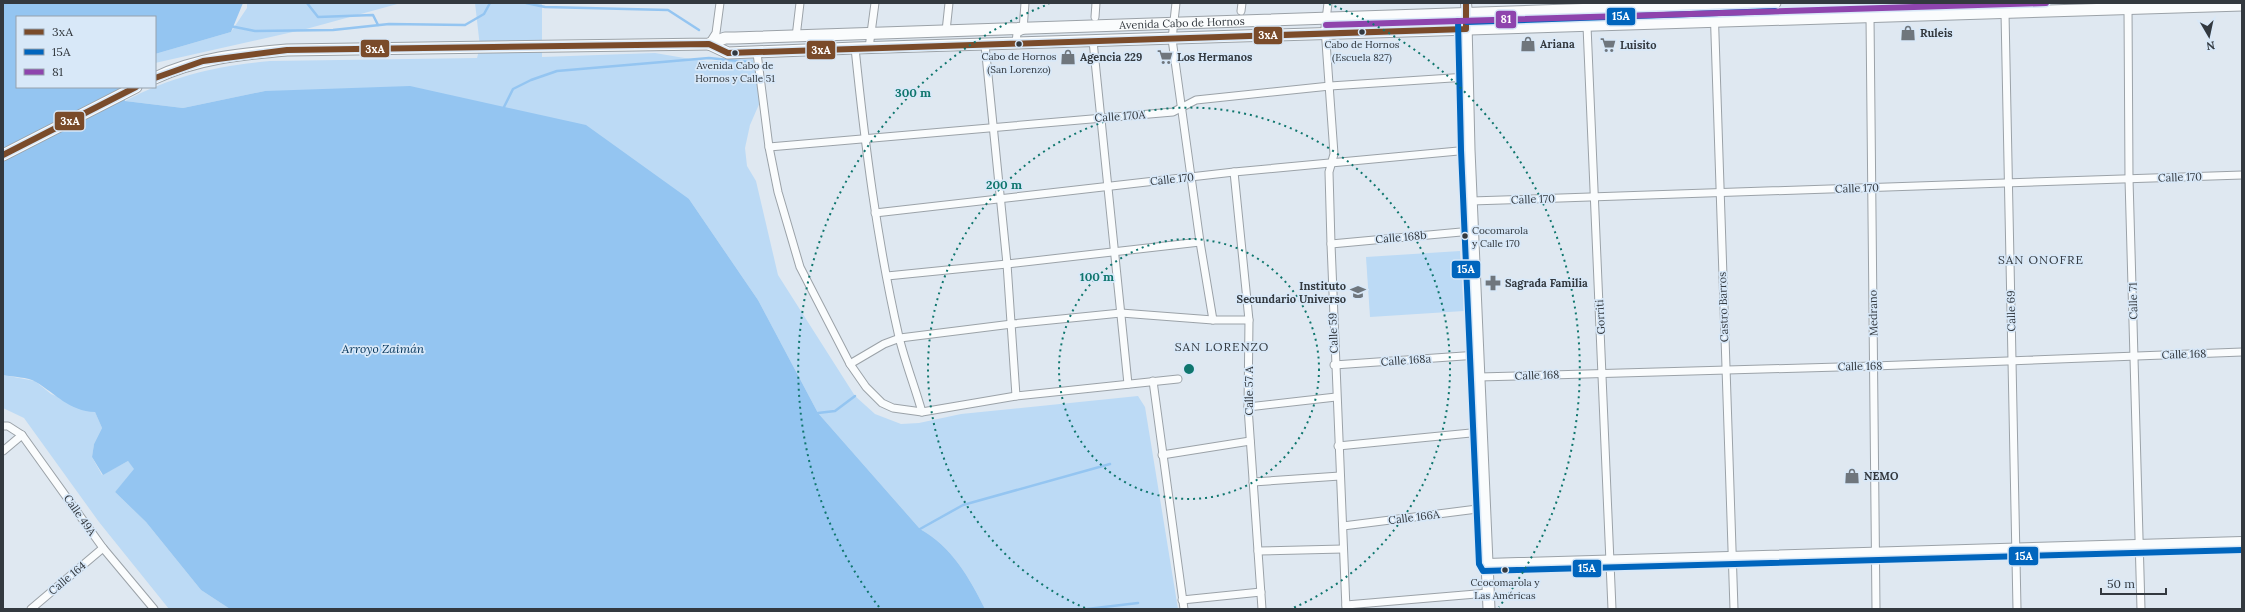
<svg xmlns="http://www.w3.org/2000/svg" width="2245" height="612" viewBox="0 0 2245 612" font-family="Lora,serif">
	<style>
		.green { fill: #bcdaf5 }
		.water { fill: #94c5f1 }
		.lines { fill: none; stroke-linecap: round; stroke-linejoin: round }
		.stream { stroke: #94c5f1; stroke-width: 2.5 }
		.street-casing { stroke: #9ba2a8; stroke-width: 9 }
		.secondary-casing { stroke: #9ba2a8; stroke-width: 12 }
		.primary-casing { stroke: #9ba2a8; stroke-width: 13 }
		.street { stroke: #fafcfd; stroke-width: 7 }
		.secondary { stroke: #fafcfd; stroke-width: 10 }
		.primary { stroke: #fafcfd; stroke-width: 11 }
		.bus-1-casing { stroke: #d8e8f8; stroke-width: 9 }
		.bus-2-casing { stroke: #d8e8f8; stroke-width: 9 }
		.bus-3-casing { stroke: #d8e8f8; stroke-width: 9 }
		.bus-1 { stroke: #7a4b2a; stroke-width: 6 }
		.bus-2 { stroke: #0065bd; stroke-width: 6 }
		.bus-3 { stroke: #8e44ad; stroke-width: 6 }
		.ring { fill: none; stroke: #0f766e; stroke-width: 2; stroke-dasharray: 2 4 }
		.bus-dot { fill: #33393f; stroke: #d8e8f8; stroke-width: 1.5 }
		.labels { text-anchor: middle; dominant-baseline: central; stroke-width: 3.5; stroke-linejoin: round; paint-order: stroke }
		.bus-label { font-size: 10px; fill: #33393f; stroke: #d8e8f8 }
		.street-label { font-size: 11px; fill: #33393f; stroke: #d8e8f8 }
		.poi-label { font-size: 11px; font-weight: bold; fill: #33393f; stroke: #d8e8f8; text-anchor: start }
		.neighbourhood-label { font-size: 12px; letter-spacing: 1px; fill: #33393f; stroke: #d8e8f8 }
		.water-label { font-size: 12px; font-style: italic; fill: #003258; stroke: #d8e8f8 }
		.centre { fill: #0f766e; stroke: #d8e8f8; stroke-width: 2 }
		.ring-label { font-size: 12px; text-anchor: middle; font-weight: bold; fill: #0f766e; stroke: #d8e8f8; stroke-width: 3.5; stroke-linejoin: round; paint-order: stroke }
		.line-badge { stroke: #d8e8f8; stroke-width: 1.5 }
		.badge-label { font-size: 11px; text-anchor: middle; font-weight: bold; fill: #fff }
	</style>
	<rect width="100%" height="100%" fill="#dfe8f1"/>
	<g class="green">
		<polygon points="247,3 401,3 306,29 155,63 155,54 231,32 247,8"/>
		<path d="M 475,3 L 542,3 L 542,57 L 655,53 L 708,62 L 753,58 L 760,102 L 750,125 L 745,148 L 747,166 L 756,181 L 778,275 L 855,396 L 875,414 L 901,424 L 919,423 L 961,414 L 1138,396 L 1145,407 L 1178,609 L 985,609 C 969,577 952,547 920,529 L 818,413 L 758,300 L 689,199 L 265,91 L 183,108 L 125,101 C 172,76 216,66 270,61 L 477,58 L 480,47 Z"/>
		<polygon points="1460,251 1464,311 1370,317 1366,257"/>
		<polygon points="3,375 35,381 51,394 95,412 102,428 94,444 92,457 102,475 128,461 135,469 115,492 146,522 201,590 230,609 169,609 99,522 24,418 3,408"/>
	</g>
	<path class="water" d="M 3,3 L 243,3 L 231,32 L 155,54 L 155,17 L 17,17 L 17,87 L 122,87 L 125,101 L 183,108 L 265,91 L 410,86 L 586,125 L 689,199 L 758,300 L 818,413 L 920,529 C 952,547 969,577 985,609 L 230,609 L 201,590 L 146,522 L 115,492 L 134,469 L 128,461 L 103,475 L 92,457 L 94,444 L 102,428 L 95,412 C 69,411 56,394 36,382 C 28,377 13,377 3,375 Z"/>
	<g class="lines">
		<g class="stream">
			<polyline points="307,3 318,17 373,15 378,25"/>
			<polyline points="526,3 545,7 668,10 699,30"/>
			<polyline points="230,26 255,31 333,30 389,24 465,25 484,14 490,3"/>
			<polyline points="504,107 513,89 531,80 557,71 709,58 749,62"/>
			<polyline points="818,413 835,411 855,396"/>
			<polyline points="920,529 963,505 1110,464"/>
			<polyline points="1087,609 1138,603"/>
		</g>
		<defs>
			<g id="street">
				<polyline points="1176,3 1172,39 1200,242 1213,320"/>
				<polyline points="1328,3 1325,28 1334,154 1329,172 1331,244 1346,609"/>
				<polyline points="2113,3 2128,8 2129,179 2141,609"/>
				<polyline points="1714,5 1734,609"/>
				<polyline points="1241,11 1242,3"/>
				<polyline points="2005,13 2017,609"/>
				<polyline points="1095,17 1096,3"/>
				<polyline points="1870,17 1876,609"/>
				<polyline points="1587,26 1612,609"/>
				<polyline points="946,31 949,3"/>
				<polyline points="796,37 800,3"/>
				<polyline points="1093,41 1128,384"/>
				<polyline points="1016,43 1017,33 1023,30 1025,3"/>
				<polyline points="709,44 716,33 720,3"/>
				<polyline points="985,45 1007,264 1016,396"/>
				<path d="M 855,48 C 865,145 877,241 899,337 C 905,362 915,387 922,412"/>
				<polyline points="869,48 875,3"/>
				<polyline points="757,53 769,147 778,192 800,267 850,364 866,387 882,403 893,408 922,412 1016,396 1178,379"/>
				<polyline points="769,147 1173,112 1196,100 1330,86 1467,77"/>
				<polyline points="1234,172 1249,320 1248,407 1262,609"/>
				<polyline points="1471,201 2242,175"/>
				<polyline points="875,213 1234,172 1469,150"/>
				<polyline points="1331,244 1472,231"/>
				<polyline points="887,276 1007,264 1200,242"/>
				<polyline points="850,364 884,344 900,338 1012,324 1121,313 1213,320 1249,320"/>
				<polyline points="1334,365 1478,355"/>
				<polyline points="1479,377 1874,366 2242,352"/>
				<polyline points="1153,381 1184,609"/>
				<polyline points="1248,407 1336,397"/>
				<polyline points="3,426 8,426 22,435 103,548 154,609"/>
				<polyline points="1338,446 1481,432"/>
				<polyline points="3,451 22,435"/>
				<polyline points="1162,455 1250,441"/>
				<polyline points="1253,482 1340,476"/>
				<polyline points="1343,526 1485,508"/>
				<polyline points="1258,551 1343,549"/>
				<polyline points="1182,600 1261,592"/>
				<polyline points="1346,605 1488,593"/>
				<polyline points="31,609 103,548"/>
			</g>
			<g id="secondary">
				<polyline points="1466,3 1467,14"/>
				<polyline points="1487,564 2242,542"/>
			</g>
			<g id="primary">
				<polyline points="1466,23 1469,150 1489,609"/>
				<polyline points="709,44 728,53 855,48 2242,5"/>
				<path id="s1" d="M 155,78 C 197,58 241,54 287,50 L 709,44 L 725,38 L 735,38 L 1775,3"/>
				<polyline points="3,155 136,87"/>
			</g>
		</defs>
		<use href="#street" class="street-casing"/>
		<use href="#secondary" class="secondary-casing"/>
		<use href="#primary" class="primary-casing"/>
		<use href="#street" class="street"/>
		<use href="#secondary" class="secondary"/>
		<use href="#primary" class="primary"/>
		<defs>
			<g id="bus-1">
				<polyline points="155,78 203,61 287,50 709,44 728,53 1466,29 1466,3"/>
				<polyline points="3,155 136,87"/>
			</g>
			<g id="bus-2">
				<polyline points="1458,21 1461,150 1479,564 1483,571 2242,550"/>
				<polyline points="1467,22 1775,11"/>
			</g>
			<polyline id="bus-3" points="1326,25 2046,3"/>
		</defs>
		<use href="#bus-1" class="bus-1-casing"/>
		<use href="#bus-2" class="bus-2-casing"/>
		<use href="#bus-3" class="bus-3-casing"/>
		<use href="#bus-1" class="bus-1"/>
		<use href="#bus-2" class="bus-2"/>
		<use href="#bus-3" class="bus-3"/>
	</g>
	<g class="ring">
		<circle cx="1189" cy="369" r="130"/>
		<path d="M1085 608A261 261 0 1 1 1293 608"/>
		<path d="M879 607A391 391 0 0 1 1049 4M1329 4A391 391 0 0 1 1499 607"/>
	</g>
	<defs>
		<symbol id="shop-bare" viewBox="-9 -9 18 18"><path d="M-5-2.5h2.3a2.7 3.5 0 0 1 5.4 0H5L5.5 6h-11ZM-1.5-2.5h3a1.5 2.3 0 0 0-3 0Z" fill="#6f767d" stroke="#d8e8f8" stroke-width="2.5" paint-order="stroke"/></symbol>
		<symbol id="supermarket-bare" viewBox="-9 -9 18 18"><path d="M-6-5.5h2.5l.6 2H6L4.5 2H-2.5L-4.4-4H-6ZM-1.5 3.2a1.3 1.3 0 1 0 .1 0ZM3 3.2a1.3 1.3 0 1 0 .1 0Z" fill="#6f767d" stroke="#d8e8f8" stroke-width="2.5" paint-order="stroke"/></symbol>
		<symbol id="pharmacy-bare" viewBox="-9 -9 18 18"><path d="M-2-6h4v4h4v4h-4v4h-4v-4h-4v-4h4Z" fill="#6f767d" stroke="#d8e8f8" stroke-width="2.5" paint-order="stroke"/></symbol>
		<symbol id="school-bare" viewBox="-9 -9 18 18"><path d="M0-5L7-2L0 1L-7-2ZM-4 1L0 2.5L4 1V4Q0 6-4 4Z" fill="#6f767d" stroke="#d8e8f8" stroke-width="2.5" paint-order="stroke"/></symbol>
	</defs>
	<g fill-rule="evenodd">
		<use href="#shop-bare" x="1897" y="22" width="22" height="22"/>
		<use href="#shop-bare" x="1517" y="33" width="22" height="22"/>
		<use href="#supermarket-bare" x="1597" y="34" width="22" height="22"/>
		<use href="#shop-bare" x="1057" y="46" width="22" height="22"/>
		<use href="#supermarket-bare" x="1154" y="46" width="22" height="22"/>
		<use href="#pharmacy-bare" x="1482" y="272" width="22" height="22"/>
		<use href="#school-bare" x="1347" y="281" width="22" height="22"/>
		<use href="#shop-bare" x="1841" y="465" width="22" height="22"/>
	</g>
	<g class="bus-dot">
		<circle cx="1362" cy="32" r="3.5"/>
		<circle cx="1019" cy="44" r="3.5"/>
		<circle cx="735" cy="53" r="3.5"/>
		<circle cx="1465" cy="236" r="3.5"/>
		<circle cx="1505" cy="570" r="3.5"/>
	</g>
	<g class="labels">
		<g class="bus-label">
			<text x="1362" y="44">Cabo de Hornos<tspan x="1362" dy="13">(Escuela 827)</tspan></text>
			<text x="1019" y="56">Cabo de Hornos<tspan x="1019" dy="13">(San Lorenzo)</tspan></text>
			<text x="735" y="65">Avenida Cabo de<tspan x="735" dy="13">Hornos y Calle 51</tspan></text>
			<text x="1472" y="230" text-anchor="start">Cocomarola<tspan x="1472" dy="13">y Calle 170</tspan></text>
			<text x="1505" y="582">Ccocomarola y<tspan x="1505" dy="13">Las Américas</tspan></text>
		</g>
		<g class="street-label">
			<text stroke="none"><textPath href="#s1" startOffset="1032">Avenida Cabo de Hornos</textPath></text>
			<text transform="translate(1120 116) rotate(-4)">Calle 170A</text>
			<text transform="translate(2180 177) rotate(-2)">Calle 170</text>
			<text transform="translate(1172 179) rotate(-6)">Calle 170</text>
			<text transform="translate(1857 188) rotate(-2)">Calle 170</text>
			<text transform="translate(1533 199) rotate(-2)">Calle 170</text>
			<text transform="translate(1401 237) rotate(-5)">Calle 168b</text>
			<text transform="translate(2133 301) rotate(-91)">Calle 71</text>
			<text transform="translate(1723 307) rotate(-92)">Castro Barros</text>
			<text transform="translate(2011 311) rotate(-91)">Calle 69</text>
			<text transform="translate(1873 313) rotate(-91)">Medrano</text>
			<text transform="translate(1600 317) rotate(-93)">Gorriti</text>
			<text transform="translate(1333 333) rotate(-92)">Calle 59</text>
			<text transform="translate(2184 354) rotate(-2)">Calle 168</text>
			<text transform="translate(1406 360) rotate(-4)">Calle 168a</text>
			<text transform="translate(1860 366) rotate(-1)">Calle 168</text>
			<text transform="translate(1537 375) rotate(-2)">Calle 168</text>
			<text transform="translate(1249 391) rotate(-90)">Calle 57 A</text>
			<text transform="translate(80 515) rotate(55)">Calle 49A</text>
			<text transform="translate(1414 517) rotate(-7)">Calle 166A</text>
			<text transform="translate(67 578) rotate(-40)">Calle 164</text>
		</g>
		<g class="poi-label">
			<text x="1920" y="33">Ruleis</text>
			<text x="1540" y="44">Ariana</text>
			<text x="1620" y="45">Luisito</text>
			<text x="1080" y="57">Agencia 229</text>
			<text x="1177" y="57">Los Hermanos</text>
			<text x="1505" y="283">Sagrada Familia</text>
			<text x="1346" y="286" text-anchor="end">Instituto<tspan x="1346" dy="13">Secundario Universo</tspan></text>
			<text x="1864" y="476">NEMO</text>
		</g>
		<g class="neighbourhood-label">
			<text x="2041" y="259">SAN ONOFRE</text>
			<text x="1222" y="346">SAN LORENZO</text>
		</g>
		<g class="water-label">
			<text x="383" y="348">Arroyo Zaimán</text>
		</g>
	</g>
	<circle cx="1189" cy="369" r="6" class="centre"/>
	<g class="ring-label">
		<text x="913" y="97">300 m</text>
		<text x="1004" y="189">200 m</text>
		<text x="1097" y="281">100 m</text>
	</g>
	<g class="line-badge">
		<rect x="1606" y="7" width="30" height="19" rx="4" fill="#0065bd"/>
		<rect x="1495" y="10" width="22" height="19" rx="4" fill="#8e44ad"/>
		<rect x="1253" y="26" width="30" height="19" rx="4" fill="#7a4b2a"/>
		<rect x="360" y="39" width="30" height="19" rx="4" fill="#7a4b2a"/>
		<rect x="806" y="40" width="30" height="20" rx="4" fill="#7a4b2a"/>
		<rect x="54" y="111" width="31" height="20" rx="4" fill="#7a4b2a"/>
		<rect x="1451" y="260" width="30" height="19" rx="4" fill="#0065bd"/>
		<rect x="2008" y="546" width="31" height="20" rx="4" fill="#0065bd"/>
		<rect x="1572" y="559" width="30" height="19" rx="4" fill="#0065bd"/>
	</g>
	<g class="badge-label">
		<text x="1621" y="20">15A</text>
		<text x="1506" y="23">81</text>
		<text x="1268" y="39">3xA</text>
		<text x="375" y="53">3xA</text>
		<text x="821" y="54">3xA</text>
		<text x="70" y="125">3xA</text>
		<text x="1466" y="273">15A</text>
		<text x="2024" y="560">15A</text>
		<text x="1587" y="572">15A</text>
	</g>
	<rect width="2245" height="612" fill="none" stroke="#33393f" stroke-width="8"/>
	<rect x="16" y="16" width="140" height="72" fill="#d8e8f8" stroke="#96a2ae"/>
	<rect x="24" y="29" width="20" height="6" fill="#7a4b2a" stroke="#96a2ae"/>
	<text x="52" y="36" font-size="12" fill="#33393f">3xA</text>
	<rect x="24" y="49" width="20" height="6" fill="#0065bd" stroke="#96a2ae"/>
	<text x="52" y="56" font-size="12" fill="#33393f">15A</text>
	<rect x="24" y="69" width="20" height="6" fill="#8e44ad" stroke="#96a2ae"/>
	<text x="52" y="76" font-size="12" fill="#33393f">81</text>
	<g transform="translate(2209 36) rotate(171)" stroke="#d8e8f8" stroke-width="3" paint-order="stroke">
	<path d="M0-3L7 15L0 10L-7 15Z" fill="#33393f"/>
	<text y="-6" font-size="11" font-weight="bold" text-anchor="middle" fill="#33393f">N</text>
	</g>
	<path d="M2101 588v6h65v-6" fill="none" stroke="#33393f" stroke-width="2"/>
	<text x="2107" y="588" font-size="12" fill="#33393f" stroke="#d8e8f8" stroke-width="3" paint-order="stroke">50 m</text>
</svg>
